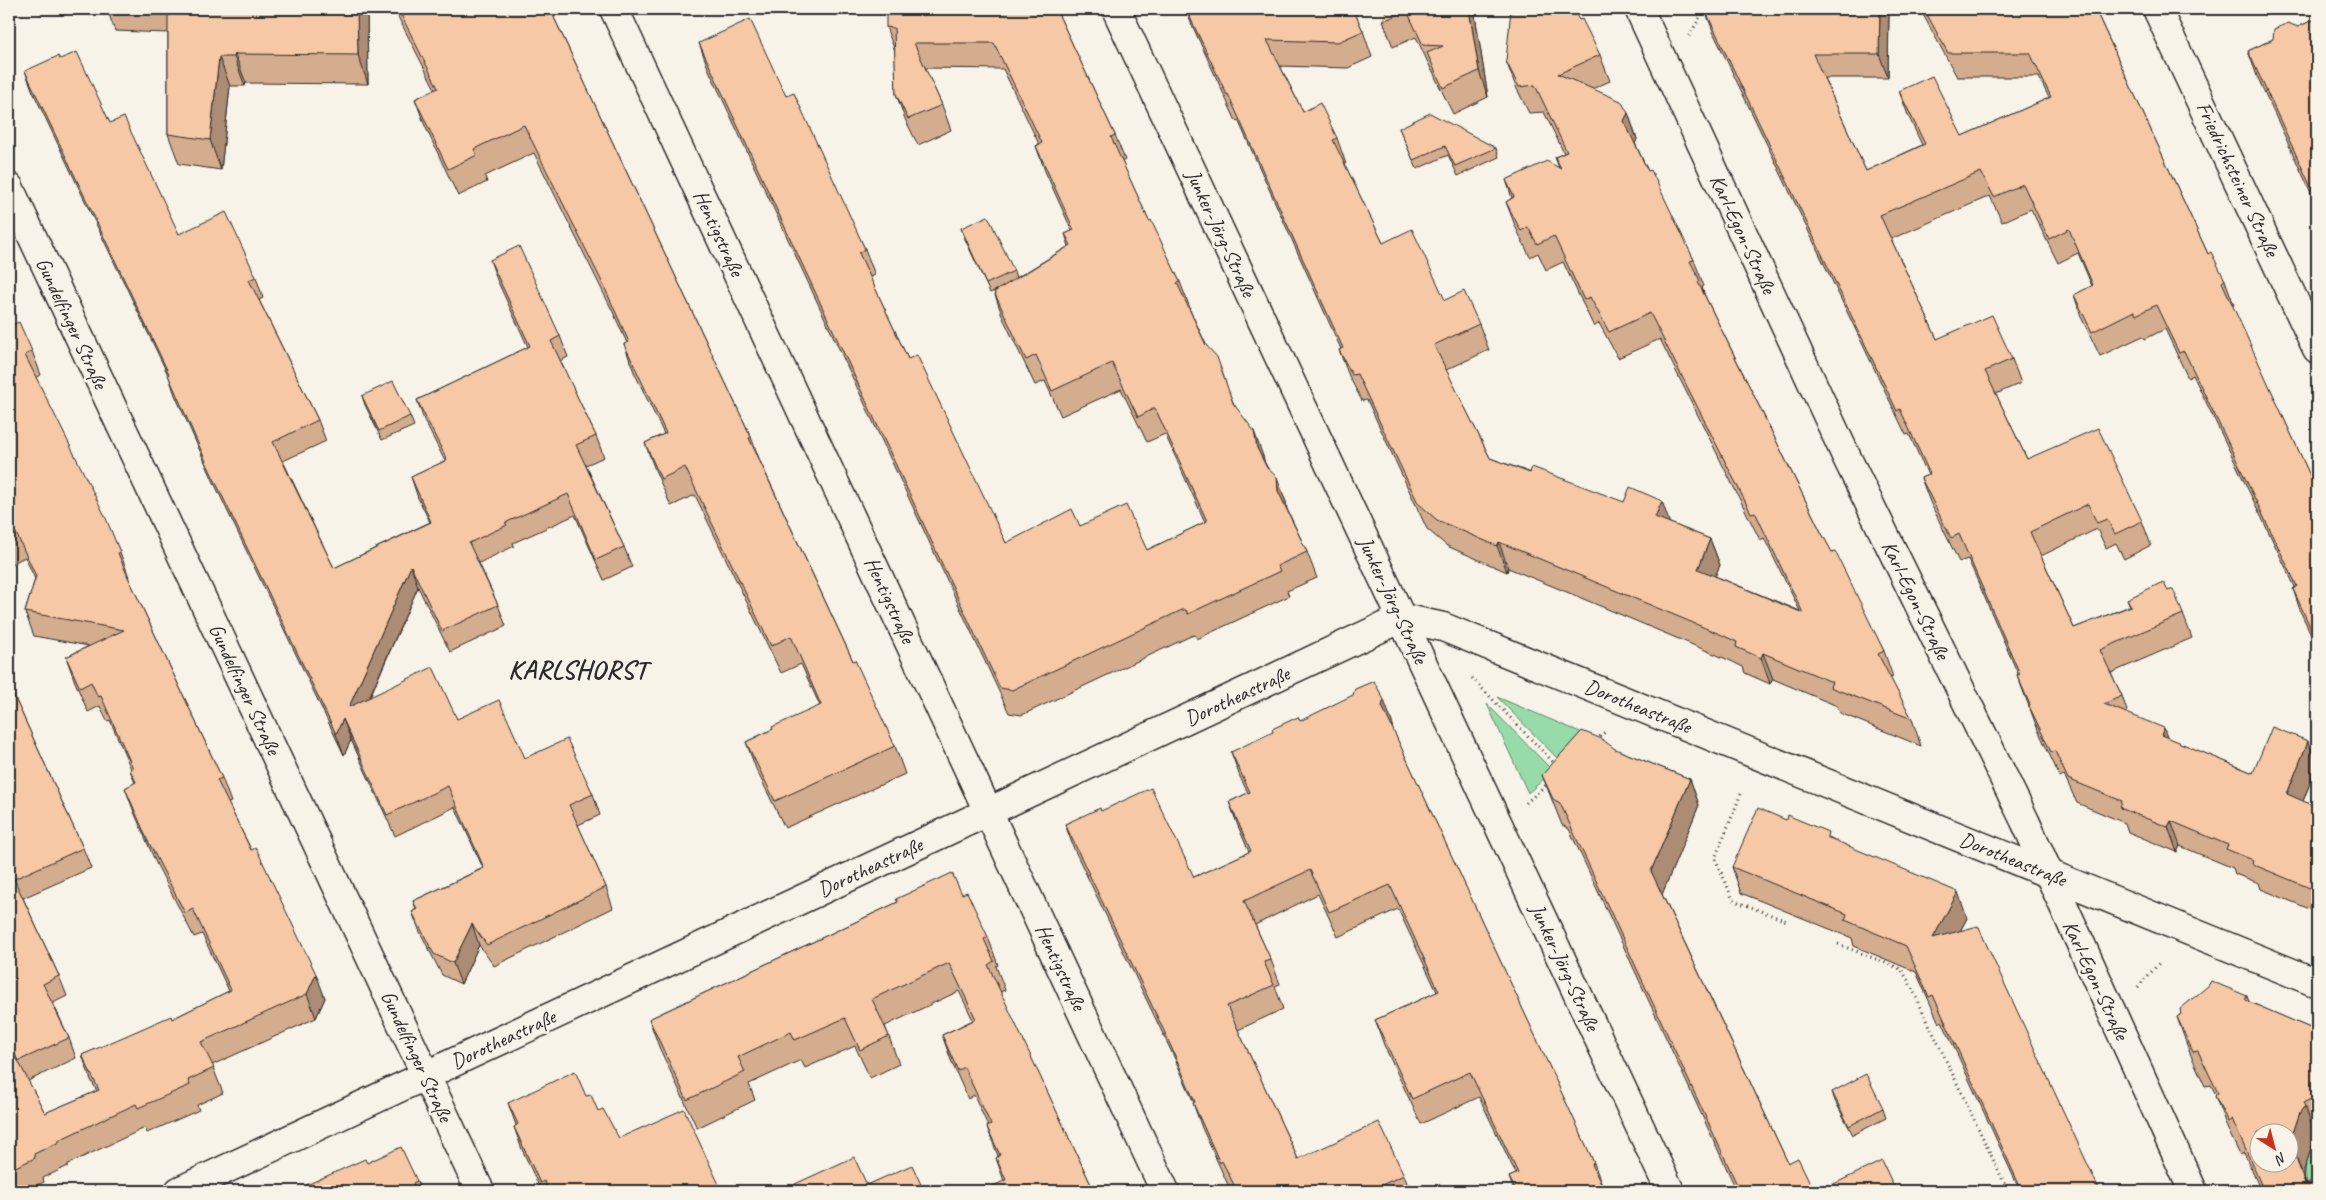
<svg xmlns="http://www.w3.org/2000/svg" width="2326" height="1200" viewBox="0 0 2326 1200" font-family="Caveat,sans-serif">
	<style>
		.green { fill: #97dca8; stroke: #61846a }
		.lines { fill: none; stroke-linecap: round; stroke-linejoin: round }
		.minor-casing { stroke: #2b2b2b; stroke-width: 31 }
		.path { stroke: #2b2b2b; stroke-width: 3; stroke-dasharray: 1 4; stroke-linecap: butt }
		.minor { stroke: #f7f3e8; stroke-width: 28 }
		.wall { fill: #d4ac8e; stroke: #2b2b2b }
		.shaded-wall { fill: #ac8c74; stroke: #2b2b2b }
		.building { fill: #f6c8a5; stroke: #2b2b2b; fill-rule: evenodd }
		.labels { text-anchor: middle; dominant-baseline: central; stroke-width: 5; stroke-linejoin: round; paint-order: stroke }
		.street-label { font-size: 21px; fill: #2b2b2b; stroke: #f7f3e8 }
		.district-label { font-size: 26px; font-weight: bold; letter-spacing: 1px; fill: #2b2b2b; stroke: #f7f3e8 }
	</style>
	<rect width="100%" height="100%" fill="#f7f3e8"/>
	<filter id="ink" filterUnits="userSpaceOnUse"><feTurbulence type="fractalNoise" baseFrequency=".02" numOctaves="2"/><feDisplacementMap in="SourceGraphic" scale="10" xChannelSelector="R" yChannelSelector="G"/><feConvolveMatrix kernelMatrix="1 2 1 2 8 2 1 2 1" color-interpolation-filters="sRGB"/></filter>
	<g filter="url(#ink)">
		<g class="green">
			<polygon points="1497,697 1592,737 1562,763"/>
			<polygon points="1487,704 1553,771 1528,793"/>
			<path d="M 2317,1140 L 2317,1191 L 2309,1191 C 2303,1174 2304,1154 2317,1140 Z"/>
		</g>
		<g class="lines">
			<defs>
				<g id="minor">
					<polyline points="614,9 1165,1191"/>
					<polyline points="1116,9 1670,1191"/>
					<polyline points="1639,9 1847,458 2025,821 2193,1191"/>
					<polyline points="2157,9 2317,349"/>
					<polyline points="9,187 480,1191"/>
					<polyline points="179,1191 1402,618 1443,627 2317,983"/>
				</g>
			</defs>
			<use href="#minor" class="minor-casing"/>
			<g class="path">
				<polyline points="1689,36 1705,9"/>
				<polyline points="1472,678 1556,765"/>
				<polyline points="1596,740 1606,731"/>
				<polyline points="1741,794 1715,858 1733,900 1789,922"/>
				<polyline points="1526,803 1548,783"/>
				<polyline points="1838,944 1901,969 1909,982 2008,1191"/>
				<polyline points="2138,987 2161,961"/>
			</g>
			<use href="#minor" class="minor"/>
		</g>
		<g class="wall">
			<polygon points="107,9 367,9 368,84 246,83 245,86 230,86 221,170 179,164 168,134 168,33 115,31"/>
			<polygon points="394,9 550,9 751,437 760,461 853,661 895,746 905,774 785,828 756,769 746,742 820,706 801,664 781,673 695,495 671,506 655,470 645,443 664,434 634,372 624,344 627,343 613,312 534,153 485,176 487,182 458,196 425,126 415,99 435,89"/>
			<polygon points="1056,9 1115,135 1125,160 1122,162 1149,221 1180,282 1190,308 1189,308 1234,404 1263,456 1264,461 1286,502 1287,509 1307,552 1317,578 1287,591 1289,596 1197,639 1195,635 1191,636 1022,715 1009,713 708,68 699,43 786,96 865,249 875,275 870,277 908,359 1006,543 1080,526 1147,550 1205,522 1165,434 1147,442 1121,389 1061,416 1045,381 1035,385 1003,318 994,292 1003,287 990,293 964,237 961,228 1014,271 1016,278 1069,246 1065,234 1072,231 1045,171 1036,146 1039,144 1003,69 925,68 942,105 951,130 918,145 905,119 896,94 895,51 886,27"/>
			<polygon points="1185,9 1353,9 1363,31 1372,57 1348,68 1280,66 1303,112 1337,138 1346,164 1345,165 1383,243 1445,300 1479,324 1489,350 1446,370 1490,458 1670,523 1710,539 1720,565 1715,576 1800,611 1764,538 1760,540 1660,339 1618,358 1599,323 1594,327 1563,262 1546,270 1538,253 1530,257 1516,228 1506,202 1512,198 1506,180 1559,168 1555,157 1564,153 1544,112 1529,113 1516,87 1506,61 1579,20 1600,55 1610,81 1592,89 1628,113 1637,139 1635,143 1648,171 1694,260 1704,286 1702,287 1705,296 1821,532 1884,651 1893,677 1890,678 1912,719 1921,746 1840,713 1837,706 1773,679 1770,684 1745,673 1743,667 1731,661 1574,595 1508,568 1507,572 1447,546 1427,529 1367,400 1362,401 1349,376 1339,350 1341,349 1238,120 1236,121 1192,25"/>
			<polygon points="1387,9 1474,9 1488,97 1453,114 1436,79 1433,71 1432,71 1416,37 1393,47 1383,21"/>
			<polygon points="1889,9 1888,78 1824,78 1866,171 1922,145 1908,115 1899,91 1962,136 2049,98 2039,77 1957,77 1920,9 2095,9 2208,254 2225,280 2234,305 2232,306 2317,491 2317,647 2301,613 2293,589 2295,587 2193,375 2188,378 2165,329 2145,339 2143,336 2100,356 2082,319 2074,295 2092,286 2078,253 2058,263 2031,209 2002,222 1990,196 1891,239 1937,339 2012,359 2021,383 1996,394 2027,459 2142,521 2151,545 2124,559 2116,543 2106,548 2097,529 2041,556 2074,628 2130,606 2127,599 2168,591 2183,614 2192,638 2111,673 2122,696 2128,714 2167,738 2253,773 2317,765 2303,801 2317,807 2317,912 2261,889 2259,883 2235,874 2233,868 2180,846 2177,852 2128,832 2125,823 2077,803 2064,775 2060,777 2038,730 2017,675 2018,674 1968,559 1959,562 1930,502 1921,478 1928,475 1909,434 1906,435 1714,34 1705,10"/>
			<polygon points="2317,18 2317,206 2257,76 2248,51"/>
			<polygon points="60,59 110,123 179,234 256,277 263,298 259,300 318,420 326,441 283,461 334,568 430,522 418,498 411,477 445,461 424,420 417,400 528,347 497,280 490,260 560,336 568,357 560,361 596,436 604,457 586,465 624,547 632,567 604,580 575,515 513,543 514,546 479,563 498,605 506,626 450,652 418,587 370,697 457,719 525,758 593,794 600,815 578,825 606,887 613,908 494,966 479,945 461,984 442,975 420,932 412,912 416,909 413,901 483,868 455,807 395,836 351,740 344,755 216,487 175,395 169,377 33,92 25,71"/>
			<polygon points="1399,128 1496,148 1499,157 1458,176 1448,155 1417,169"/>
			<polygon points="9,320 11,325 32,351 41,375 36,378 120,552 129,577 128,577 222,778 231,802 228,803 325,998 316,1018 212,1065 223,1093 197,1105 199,1110 147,1133 145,1128 68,1164 68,1166 43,1178 44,1182 23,1191 16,1191 9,1176 9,685 83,848 91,868 23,898 59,976 67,996 53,1003 69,1038 76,1058 28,1081 45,1113 97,1091 91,1080 82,1055 172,1019 229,991 202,934 194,937 156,863 134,812 125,788 135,783 130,770 131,769 110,720 107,721 100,706 88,712 75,682 66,657 89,646 34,636 25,612 35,579 25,557 9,565"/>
			<polygon points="362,396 410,416 414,426 382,440 365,405"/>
			<polygon points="1393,725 1392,728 1594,1163 1604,1191 1514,1191 1509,1177 1516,1174 1479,1097 1421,1124 1384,1045 1375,1020 1437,992 1398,909 1338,937 1318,894 1255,925 1271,960 1280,984 1275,986 1283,1009 1238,1030 1298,1159 1404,1175 1410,1191 1234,1191 1231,1186 1229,1187 1202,1128 1193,1103 1194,1103 1175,1059 1074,849 1065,824 1101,811 1194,877 1249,852 1238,826 1229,802 1248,793 1240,777 1231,752"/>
			<polygon points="1615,749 1690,779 1699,805 1662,894 1788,1163 1814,1191 1737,1191 1569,829 1562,825 1542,775"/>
			<polygon points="1786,820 1831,838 1967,918 1960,931 2100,1191 2020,1191 1942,1021 1939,1023 1916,972 1854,946 1852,938 1741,893 1732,867"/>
			<polygon points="962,894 988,937 998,965 996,966 1005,990 1000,992 1094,1191 1004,1181 996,1158 998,1156 987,1127 988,1126 974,1095 968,1099 952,1063 942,1035 973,1020 959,991 885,1026 899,1064 870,1078 855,1046 805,1068 801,1060 749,1084 755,1100 697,1128 659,1047 649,1019 898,902 896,899"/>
			<polygon points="2247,996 2249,1002 2317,1031 2317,1136 2316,1136 2317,1140 2312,1146 2304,1170 2304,1178 2306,1184 2317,1191 2261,1191 2244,1153 2240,1155 2228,1130 2215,1096 2216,1095 2211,1085 2205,1086 2189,1051 2177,1017 2181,1014"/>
			<polygon points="1832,1092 1883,1108 1886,1118 1853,1135 1835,1101"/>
			<polygon points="586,1096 598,1111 619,1138 722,1191 541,1191 521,1147 514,1127 516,1125 508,1103"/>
			<polygon points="367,1163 417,1181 421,1191 293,1191"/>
		</g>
		<g class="shaded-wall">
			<polygon points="357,9 367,9 368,84 358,55"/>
			<polygon points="1469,9 1474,9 1488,97 1479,71"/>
			<polygon points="1880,9 1889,9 1888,78 1879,54"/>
			<polygon points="235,54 246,83 245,86 234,57"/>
			<polygon points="219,57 230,86 221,170 210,140"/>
			<polygon points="1628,113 1637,139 1634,147 1624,121"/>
			<polygon points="1254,431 1263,456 1267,473 1257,448"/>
			<polygon points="1277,477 1286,502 1287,517 1278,491"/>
			<polygon points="1662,501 1671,527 1655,517"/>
			<polygon points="1710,539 1720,565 1707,595 1698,569"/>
			<polygon points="1499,542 1508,568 1507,572 1497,546"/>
			<polygon points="411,566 418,587 356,727 349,707"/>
			<polygon points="1763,653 1773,679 1770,684 1761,658"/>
			<polygon points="1384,700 1393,725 1391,731 1382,706"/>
			<polygon points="343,719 351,740 344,755 336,734"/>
			<polygon points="2164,728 2172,753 2161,735"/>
			<polygon points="2308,741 2317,765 2296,819 2287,794"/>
			<polygon points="1690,779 1699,805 1661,897 1651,871"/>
			<polygon points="2171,821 2180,846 2177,852 2168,827"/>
			<polygon points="1958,892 1967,918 1943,964 1933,938"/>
			<polygon points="472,924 479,945 461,984 453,963"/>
			<polygon points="316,974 325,998 316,1018 307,994"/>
			<polygon points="2305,1106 2317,1140 2312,1146 2304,1170 2304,1178 2309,1191 2308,1191 2292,1144 2292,1136 2300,1112"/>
		</g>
		<g class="building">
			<polygon points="168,9 357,9 358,55 235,54 234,57 219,57 210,140 168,134"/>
			<polygon points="398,9 550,9 751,437 749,438 853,661 855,660 895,746 775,801 746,742 773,729 772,727 821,705 791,636 771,646 685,467 661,479 645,443 666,433 624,344 629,342 603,284 524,125 474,149 477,155 448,169 415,99 438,88"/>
			<polygon points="886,9 1056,9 1115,135 1111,137 1149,221 1151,220 1180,282 1177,283 1206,345 1217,357 1233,403 1254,431 1257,448 1267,468 1277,477 1278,491 1307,552 1277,566 1280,571 1188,614 1186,610 1182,610 1012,690 1000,688 699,43 750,19 786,96 794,93 865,249 859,253 908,359 917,355 1006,543 1072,509 1080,526 1126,505 1147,550 1207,521 1155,408 1138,417 1112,363 1052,391 1036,355 1026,360 994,292 1071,245 1065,234 1074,230 1036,146 1042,143 994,43 914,43 942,105 908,119 896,94 894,28 886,27"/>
			<polygon points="1186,9 1353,9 1363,31 1338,42 1267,40 1303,112 1320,103 1337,138 1333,140 1383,243 1412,229 1445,300 1464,291 1479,324 1434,345 1490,458 1530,473 1532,467 1624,502 1630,487 1662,501 1655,517 1710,539 1698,569 1803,613 1755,512 1751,513 1650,313 1609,332 1590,297 1584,300 1554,236 1537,244 1528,227 1521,231 1506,202 1514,197 1506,180 1547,161 1561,169 1555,157 1567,152 1535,85 1519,87 1506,61 1511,9 1573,9 1579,20 1582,19 1600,55 1558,74 1621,101 1628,113 1624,121 1648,171 1651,170 1694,260 1690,261 1700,281 1698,282 1821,532 1832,552 1835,551 1884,651 1878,654 1912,719 1830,687 1832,682 1763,653 1761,658 1736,647 1737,642 1722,635 1564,569 1499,542 1497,546 1437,520 1418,503 1357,374 1352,375 1339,350 1343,348 1228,94 1227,95"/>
			<polygon points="1387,9 1469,9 1479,71 1443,88 1427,53 1443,46 1423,45 1407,11 1383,21"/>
			<polygon points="1705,9 1880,9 1879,54 1813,54 1866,171 1925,144 1899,91 1932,76 1962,136 2051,97 2030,53 1948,53 1924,9 2095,9 2208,254 2211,252 2225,280 2222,282 2317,491 2317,642 2293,589 2297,586 2184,351 2179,353 2156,305 2136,315 2134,311 2092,332 2074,295 2093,285 2069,229 2049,239 2023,184 1994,197 1981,172 1880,215 1937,339 1992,315 2012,359 1985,371 2027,459 2098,428 2142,521 2115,534 2107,519 2097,523 2088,504 2030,532 2074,628 2131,606 2127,599 2163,582 2168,591 2173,589 2183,614 2100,650 2122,696 2104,704 2164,728 2161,735 2253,773 2272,727 2308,741 2287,794 2317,807 2317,891 2252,864 2253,860 2226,849 2228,845 2171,821 2168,827 2120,808 2122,801 2068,779 2055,751 2051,752 2029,706 2030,705 2017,675 2020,674 1959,534 1951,538 1921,478 1930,474 1900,409 1897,411 1705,10"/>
			<polygon points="2317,18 2317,200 2248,51 2273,39 2274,29 2288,23 2298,27"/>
			<polygon points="77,52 110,123 124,117 179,234 226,212 256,277 249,280 318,420 273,442 334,568 431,522 411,477 447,460 417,400 530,346 490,260 519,246 560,336 551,341 596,436 576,445 624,547 596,560 568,494 505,523 507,525 469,543 498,605 442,631 411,566 349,707 433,667 457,719 499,700 525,758 567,739 593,794 569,805 606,887 487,945 472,924 453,963 434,954 412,912 417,909 413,901 484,868 448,786 387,815 343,719 336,734 208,466 168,375 169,374 25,71 58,56 60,59"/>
			<polygon points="1430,113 1496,148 1455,166 1445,146 1413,160 1399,128"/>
			<polygon points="988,216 1014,271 986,284 961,228"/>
			<polygon points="9,320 11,325 19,322 32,351 25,355 105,516 120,552 118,553 128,577 222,778 217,780 251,850 256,848 316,974 307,994 201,1042 214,1068 188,1080 190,1085 138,1108 136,1104 59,1140 59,1142 34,1154 35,1158 9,1170 9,1043 45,1113 99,1090 82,1055 171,1016 172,1019 231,990 193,909 185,913 147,839 125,788 136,782 130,770 133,768 101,696 98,697 91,682 80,688 66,657 124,630 25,612 36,576 16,533 9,536"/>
			<polygon points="393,381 410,416 379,431 362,396"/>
			<polygon points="1374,681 1384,700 1382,706 1585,1143 1594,1163 1592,1164 1604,1191 1516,1191 1509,1177 1518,1173 1470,1072 1412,1099 1375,1020 1439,991 1390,885 1329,912 1310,870 1244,901 1271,960 1264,962 1274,985 1227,1006 1298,1159 1379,1122 1404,1175 1368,1191 1237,1191 1222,1161 1220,1163 1193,1103 1195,1102 1166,1035 1065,824 1100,808 1101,811 1151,788 1194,877 1251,851 1229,802 1250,792 1231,752 1273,732 1272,729 1298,717 1300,721 1353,695 1355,689"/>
			<polygon points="9,685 83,848 14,879 59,976 43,984 69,1038 18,1061 9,1041"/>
			<polygon points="1582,731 1602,739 1615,749 1690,779 1651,871 1788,1163 1798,1158 1814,1191 1740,1191 1560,803 1553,799 1542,775"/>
			<polygon points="1758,808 1786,820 1787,815 1828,832 1827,837 1958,892 1933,938 1978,926 2100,1191 2022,1191 1933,995 1929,997 1906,946 1845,920 1847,914 1732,867"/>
			<polygon points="952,873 962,894 967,892 988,937 984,939 994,961 988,965 1094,1191 982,1191 1006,1180 996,1158 1000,1155 987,1127 991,1125 964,1067 958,1071 942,1035 976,1019 949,963 872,999 889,1036 860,1050 845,1018 795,1040 791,1032 738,1057 745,1072 687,1100 649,1019 898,902 896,899"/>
			<path d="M 2211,981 L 2247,996 L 2245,1000 L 2317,1031 L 2317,1096 L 2303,1103 L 2305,1106 L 2300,1112 L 2292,1136 L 2292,1144 L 2305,1185 L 2317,1179 L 2317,1191 L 2264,1191 L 2232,1119 L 2228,1122 L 2215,1096 L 2218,1093 L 2198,1051 L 2193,1052 L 2177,1017 L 2181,1014 L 2180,1009 L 2208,986 ZM 2258,1132 L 2288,1132 L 2288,1162 L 2258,1162 Z"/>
			<polygon points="575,1071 586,1096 591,1095 598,1111 603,1109 619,1138 684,1109 722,1191 549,1191 544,1181 540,1183 514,1127 518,1124 508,1103"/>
			<polygon points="1866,1074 1883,1108 1849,1126 1832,1092"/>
			<polygon points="401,1147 417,1181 413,1183 416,1191 293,1191 365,1159 367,1163"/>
			<polygon points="854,1157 867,1185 912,1165 924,1191 799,1191 795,1184"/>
			<polygon points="1882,1161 1896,1191 1819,1191"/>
		</g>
	</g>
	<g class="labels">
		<g class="street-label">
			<text transform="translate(2238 179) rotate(65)">Friedrichsteiner Straße</text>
			<text transform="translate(719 233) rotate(65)">Hentigstraße</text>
			<text transform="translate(1221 233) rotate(65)">Junker-Jörg-Straße</text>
			<text transform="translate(1743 234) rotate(65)">Karl-Egon-Straße</text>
			<text transform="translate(72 323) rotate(65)">Gundelfinger Straße</text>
			<text transform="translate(890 600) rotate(65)">Hentigstraße</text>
			<text transform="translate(1393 600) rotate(65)">Junker-Jörg-Straße</text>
			<text transform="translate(1916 600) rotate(64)">Karl-Egon-Straße</text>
			<text transform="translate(245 689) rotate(65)">Gundelfinger Straße</text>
			<text transform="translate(1237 696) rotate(-25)">Dorotheastraße</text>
			<text transform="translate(1638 706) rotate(22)">Dorotheastraße</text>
			<text transform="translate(2013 859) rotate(22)">Dorotheastraße</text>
			<text transform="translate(870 867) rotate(-25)">Dorotheastraße</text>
			<text transform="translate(1061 967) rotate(65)">Hentigstraße</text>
			<text transform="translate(1565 967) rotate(65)">Junker-Jörg-Straße</text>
			<text transform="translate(2096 980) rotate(65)">Karl-Egon-Straße</text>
			<text transform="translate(503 1039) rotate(-25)">Dorotheastraße</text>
			<text transform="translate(417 1056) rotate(65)">Gundelfinger Straße</text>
		</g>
		<g class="district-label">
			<text x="578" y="669">KARLSHORST</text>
		</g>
	</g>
	<rect width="2326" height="1200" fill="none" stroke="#f7f3e8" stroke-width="30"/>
	<rect x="15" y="15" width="2296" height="1170" fill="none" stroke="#2b2b2b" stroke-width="2" filter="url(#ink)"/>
	<g transform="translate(2274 1148) rotate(144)"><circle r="24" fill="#f7f3e8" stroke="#a5a39c"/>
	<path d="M0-4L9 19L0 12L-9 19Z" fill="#c8321e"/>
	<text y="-8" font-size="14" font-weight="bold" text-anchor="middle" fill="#2b2b2b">N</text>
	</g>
</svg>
